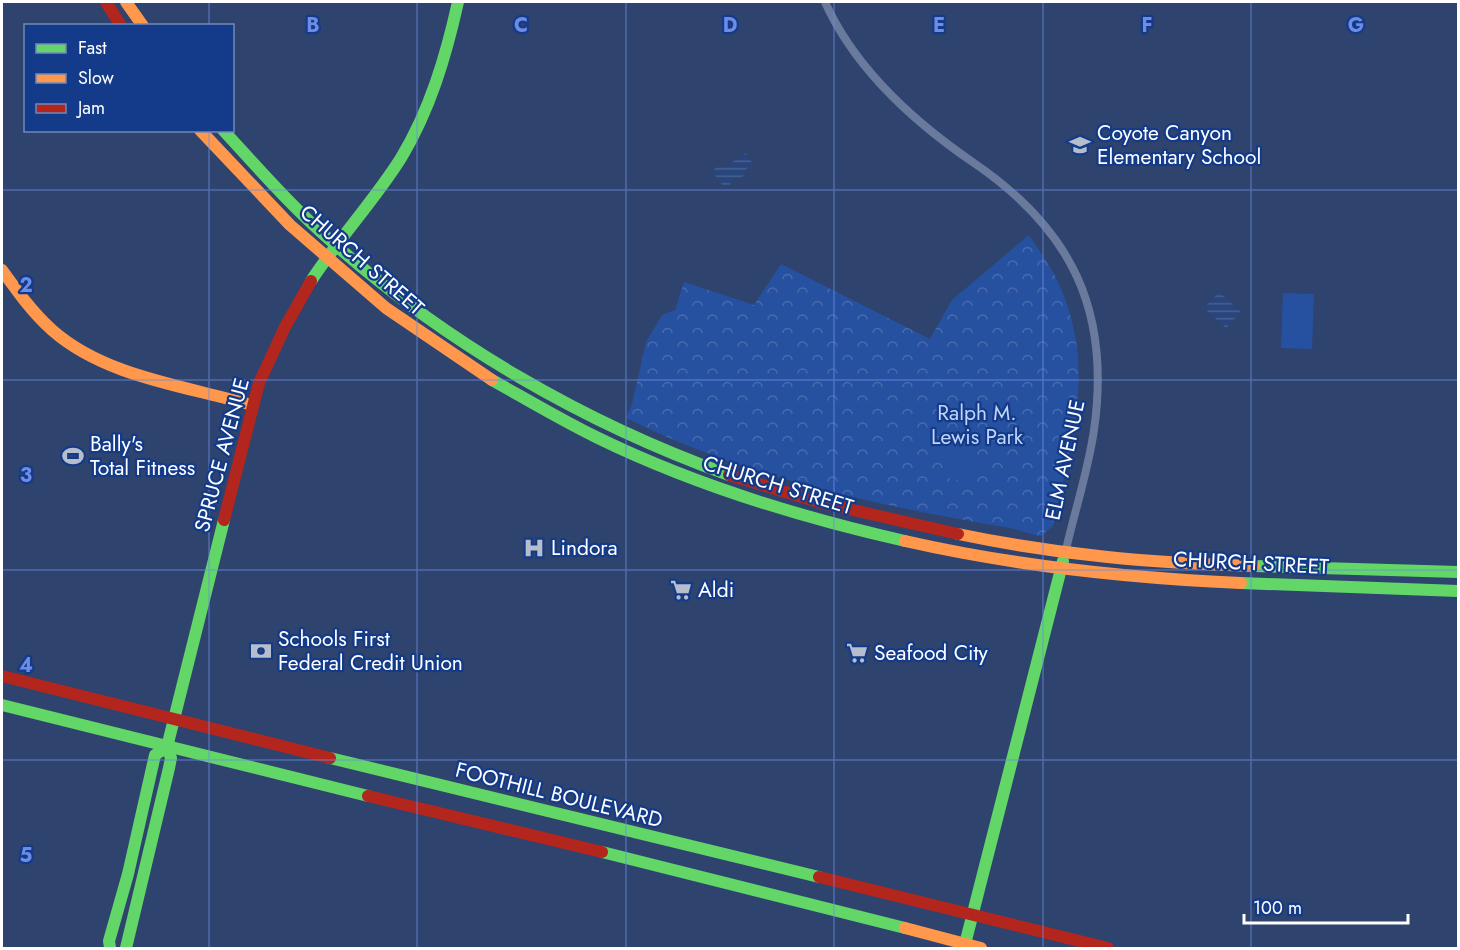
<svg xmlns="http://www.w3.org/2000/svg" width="1460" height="950" viewBox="0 0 1460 950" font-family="Jost,sans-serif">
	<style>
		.forest { fill: url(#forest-crowns) }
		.pitch { fill: #2651a0 }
		.water { fill: url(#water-rules) }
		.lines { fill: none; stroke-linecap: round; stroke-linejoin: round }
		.street { stroke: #6a7a9c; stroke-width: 8 }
		.fast { stroke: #63d668; stroke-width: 12 }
		.slow { stroke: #ff974d; stroke-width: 12 }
		.jam { stroke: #b3261e; stroke-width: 12 }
		.grid { fill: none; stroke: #6c8ce6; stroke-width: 1.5; stroke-opacity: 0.55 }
		.labels { text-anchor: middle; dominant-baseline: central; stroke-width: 4.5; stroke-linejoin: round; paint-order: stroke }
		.poi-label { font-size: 21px; fill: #fff; stroke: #133b89; text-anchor: start }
		.street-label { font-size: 21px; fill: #fff; stroke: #133b89 }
		.park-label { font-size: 21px; fill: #c0d5fc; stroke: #133b89 }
		.grid-label { font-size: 20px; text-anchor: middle; font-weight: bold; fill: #6c8ce6; stroke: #133b89; stroke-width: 4.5; stroke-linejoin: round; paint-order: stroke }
	</style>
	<defs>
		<pattern id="forest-crowns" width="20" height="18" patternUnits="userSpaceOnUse" patternTransform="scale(1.5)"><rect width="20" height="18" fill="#2651a0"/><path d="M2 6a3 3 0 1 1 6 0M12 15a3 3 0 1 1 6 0" fill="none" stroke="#476bae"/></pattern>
		<pattern id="water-rules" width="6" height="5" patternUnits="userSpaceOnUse" patternTransform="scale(1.5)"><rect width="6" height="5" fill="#29457d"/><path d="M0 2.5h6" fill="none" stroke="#496190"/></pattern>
	</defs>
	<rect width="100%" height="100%" fill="#2e436e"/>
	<path class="forest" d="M 1029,235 C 1039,251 1051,266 1058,282 C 1098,369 1071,440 1053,526 L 1041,536 C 1030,534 1020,530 1010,528 C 879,506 745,477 626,418 L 632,404 L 646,342 L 662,315 L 675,310 L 684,282 L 754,305 L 781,264 L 930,339 L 952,300 Z"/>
	<g class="pitch">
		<polygon points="1283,293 1314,294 1312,349 1281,348"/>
		<polygon points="952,429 981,436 969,483 941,476"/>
	</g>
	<g class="water">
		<polygon points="746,153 753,164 745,170 744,176 731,181 729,187 724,187 712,171 717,167 725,167"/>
		<polygon points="1219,292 1241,312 1226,328 1204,308"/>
	</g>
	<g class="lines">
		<path class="street" d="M 825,2 C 855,69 914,122 974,163 C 1072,230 1111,311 1094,430 C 1088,472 1074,513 1065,554"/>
		<g class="fast">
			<path d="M 223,130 C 258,168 292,207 331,241 C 446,343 584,423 729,475"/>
			<path d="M 311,281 C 339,238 374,201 401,158 C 430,110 446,56 458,2"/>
			<path d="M 492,380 C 526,399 561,420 596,437 C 694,485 799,517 905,541"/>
			<polyline points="1254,566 1458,572"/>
			<polyline points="1241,583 1458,591"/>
			<polyline points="2,705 368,796"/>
			<polyline points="330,758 819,877"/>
			<polyline points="602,852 905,928"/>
			<polyline points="110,948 109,941 128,874 155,755 167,747"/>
			<polyline points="126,948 169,768 171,758 167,747 224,520"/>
			<polyline points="964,948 1063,561"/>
		</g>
		<g class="slow">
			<polyline points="126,2 143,26"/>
			<polyline points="200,130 290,225 386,308 492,380"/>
			<path d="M 2,270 C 17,291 32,312 52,330 C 105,377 186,386 252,405"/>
			<path d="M 958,534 C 1059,555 1151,563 1254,566"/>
			<path d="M 905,541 C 1015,566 1128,578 1241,583"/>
			<polyline points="905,928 981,948"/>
		</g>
		<g class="jam">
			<polyline points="106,2 121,26"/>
			<polyline points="729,475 822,503 958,534"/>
			<polyline points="224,520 259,383 285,327 311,281"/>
			<polyline points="2,676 330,758"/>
			<polyline points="368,796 602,852"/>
			<polyline points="819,877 1108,948"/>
		</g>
	</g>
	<path class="grid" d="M 209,2 L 209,26M 417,2 L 417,948M 626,2 L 626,948M 834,2 L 834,948M 1043,2 L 1043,948M 1251,2 L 1251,948M 209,130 L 209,948M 2,190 L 1458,190M 2,380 L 1458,380M 2,570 L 1458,570M 2,760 L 1458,760"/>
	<defs>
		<symbol id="school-bare" viewBox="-9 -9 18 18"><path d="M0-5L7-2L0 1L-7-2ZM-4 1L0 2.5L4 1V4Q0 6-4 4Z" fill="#b6bdcc" stroke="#133b89" stroke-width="2.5" paint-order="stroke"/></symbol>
		<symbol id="stadium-bare" viewBox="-9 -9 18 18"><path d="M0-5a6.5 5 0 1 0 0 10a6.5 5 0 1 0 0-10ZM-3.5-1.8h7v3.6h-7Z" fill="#b6bdcc" stroke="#133b89" stroke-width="2.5" paint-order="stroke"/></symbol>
		<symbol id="hospital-bare" viewBox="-9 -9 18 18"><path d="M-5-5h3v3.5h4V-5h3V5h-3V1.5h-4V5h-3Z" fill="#b6bdcc" stroke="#133b89" stroke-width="2.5" paint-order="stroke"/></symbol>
		<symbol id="supermarket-bare" viewBox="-9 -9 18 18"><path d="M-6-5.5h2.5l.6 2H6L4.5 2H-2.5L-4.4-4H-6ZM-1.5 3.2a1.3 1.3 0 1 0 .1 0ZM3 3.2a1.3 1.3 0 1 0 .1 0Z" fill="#b6bdcc" stroke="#133b89" stroke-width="2.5" paint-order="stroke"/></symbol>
		<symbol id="bank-bare" viewBox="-9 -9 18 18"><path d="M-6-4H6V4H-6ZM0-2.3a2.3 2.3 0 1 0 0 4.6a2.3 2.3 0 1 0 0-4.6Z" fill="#b6bdcc" stroke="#133b89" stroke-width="2.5" paint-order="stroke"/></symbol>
	</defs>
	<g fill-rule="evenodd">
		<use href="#school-bare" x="1065" y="130" width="30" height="30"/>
		<use href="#stadium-bare" x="58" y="441" width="30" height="30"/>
		<use href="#hospital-bare" x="519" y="533" width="30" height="30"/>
		<use href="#supermarket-bare" x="666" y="575" width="30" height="30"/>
		<use href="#bank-bare" x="246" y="636" width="30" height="30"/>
		<use href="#supermarket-bare" x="842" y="638" width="30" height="30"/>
	</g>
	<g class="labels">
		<g class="poi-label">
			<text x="1097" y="133">Coyote Canyon<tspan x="1097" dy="24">Elementary School</tspan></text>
			<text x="90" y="444">Bally's<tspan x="90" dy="24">Total Fitness</tspan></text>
			<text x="551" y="548">Lindora</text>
			<text x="698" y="590">Aldi</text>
			<text x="278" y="639">Schools First<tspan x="278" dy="24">Federal Credit Union</tspan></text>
			<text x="874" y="653">Seafood City</text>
		</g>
		<g class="street-label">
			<text transform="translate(362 260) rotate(41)">CHURCH STREET</text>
			<text transform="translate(222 455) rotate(-75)">SPRUCE AVENUE</text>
			<text transform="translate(1065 460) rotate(-78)">ELM AVENUE</text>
			<text transform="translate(778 485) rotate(17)">CHURCH STREET</text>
			<text transform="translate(1251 563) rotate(3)">CHURCH STREET</text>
			<text transform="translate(559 795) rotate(14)">FOOTHILL BOULEVARD</text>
		</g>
		<g class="park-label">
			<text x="977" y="413">Ralph M.<tspan x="977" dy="24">Lewis Park</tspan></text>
		</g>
	</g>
	<g class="grid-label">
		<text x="313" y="32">B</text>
		<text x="521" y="32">C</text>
		<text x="730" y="32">D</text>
		<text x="939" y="32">E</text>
		<text x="1147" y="32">F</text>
		<text x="1356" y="32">G</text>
		<text x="26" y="292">2</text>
		<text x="26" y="482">3</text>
		<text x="26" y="672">4</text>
		<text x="26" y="862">5</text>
	</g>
	<rect width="1460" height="950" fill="none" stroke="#ffffff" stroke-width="6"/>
	<rect x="24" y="24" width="210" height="108" fill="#133b89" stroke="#7189b8" stroke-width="1.5"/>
	<rect x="36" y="44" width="30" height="9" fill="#63d668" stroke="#7189b8" stroke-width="1.5"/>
	<text x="78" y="54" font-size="18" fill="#ffffff">Fast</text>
	<rect x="36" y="74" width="30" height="9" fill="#ff974d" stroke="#7189b8" stroke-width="1.5"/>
	<text x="78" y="84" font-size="18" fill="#ffffff">Slow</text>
	<rect x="36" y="104" width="30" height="9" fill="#b3261e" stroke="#7189b8" stroke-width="1.5"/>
	<text x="78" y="114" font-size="18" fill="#ffffff">Jam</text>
	<path d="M1244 914v9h164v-9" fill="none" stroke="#ffffff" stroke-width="3"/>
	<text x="1253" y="914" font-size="18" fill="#ffffff" stroke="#133b89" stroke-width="4.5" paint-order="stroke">100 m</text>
</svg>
